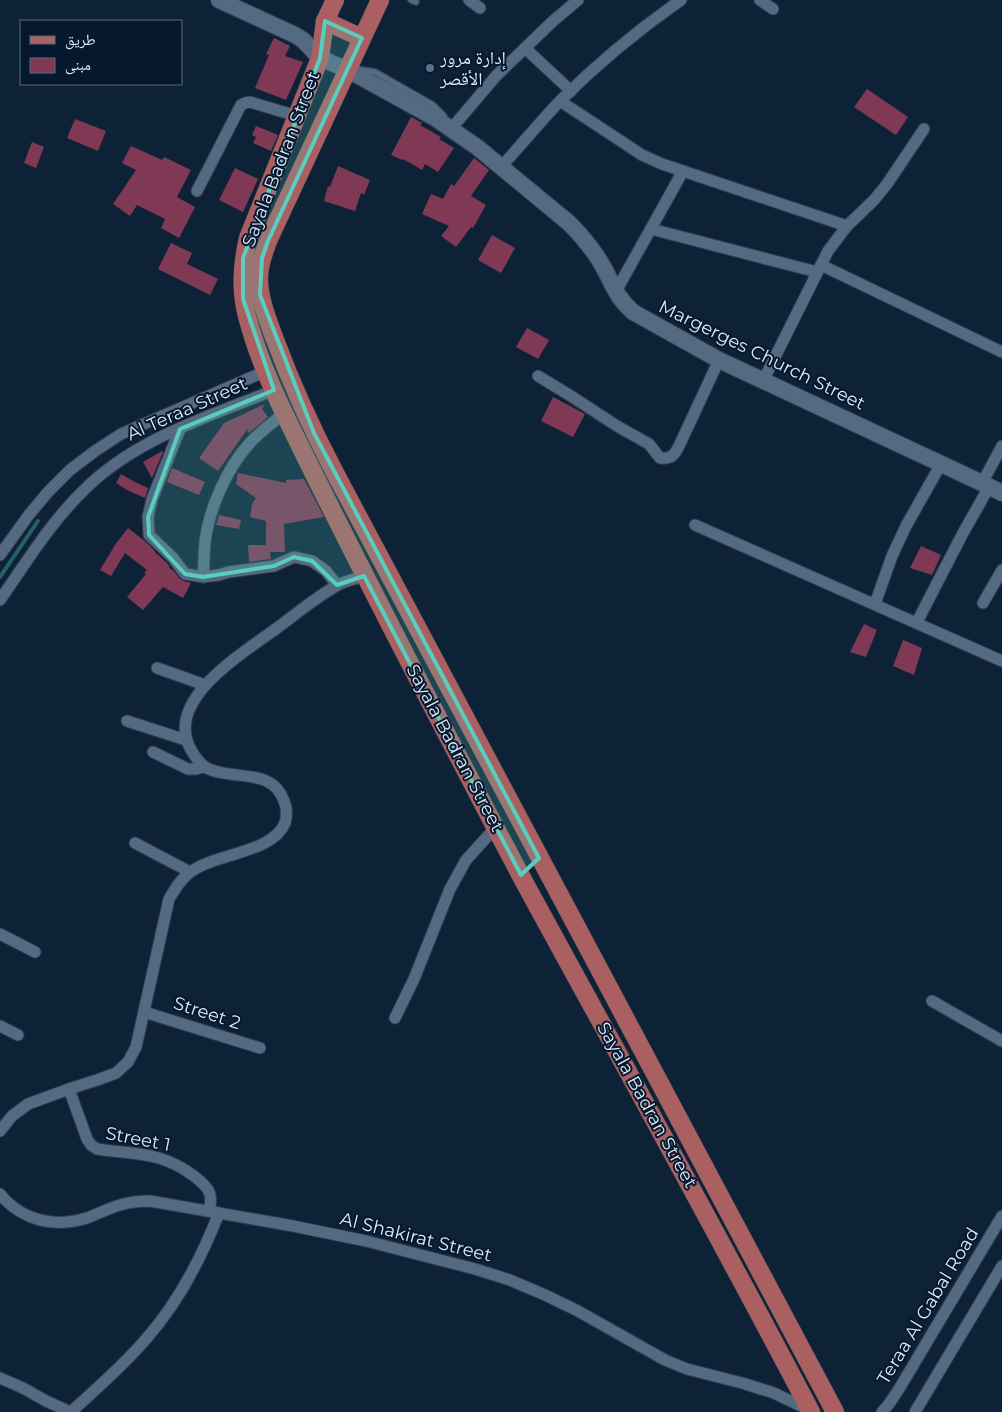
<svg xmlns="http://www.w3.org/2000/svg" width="1002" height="1412" viewBox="0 0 1002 1412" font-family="Montserrat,'Noto Naskh Arabic',sans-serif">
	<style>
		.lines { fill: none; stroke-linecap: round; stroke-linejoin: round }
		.stream { stroke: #246163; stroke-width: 4 }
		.building { fill: #803955 }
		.lane-casing { stroke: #313c4e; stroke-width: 8 }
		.street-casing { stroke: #313c4e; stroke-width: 13 }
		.secondary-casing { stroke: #313c4e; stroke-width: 18 }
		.primary-casing { stroke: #313c4e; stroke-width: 19 }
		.lane { stroke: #546a83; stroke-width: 5.5 }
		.street { stroke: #546a83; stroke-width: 11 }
		.secondary { stroke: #546a83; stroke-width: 16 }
		.primary { stroke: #aa6060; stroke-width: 18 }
		.marked { fill: #59cebe; fill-opacity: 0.2; stroke: #59cebe; stroke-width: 4; stroke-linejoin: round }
		.service-dot { fill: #5c6f8a; stroke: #05182d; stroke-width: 2 }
		.labels { text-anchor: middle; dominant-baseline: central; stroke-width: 4; stroke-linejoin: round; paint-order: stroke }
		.poi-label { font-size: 18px; fill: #dde9f8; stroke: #05182d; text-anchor: start }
		.street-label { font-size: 18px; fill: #dde9f8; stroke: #05182d }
	</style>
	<rect width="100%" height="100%" fill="#0e2237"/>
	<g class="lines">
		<polyline class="stream" points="0,577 38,521"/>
	</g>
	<g class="building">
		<polygon points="274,38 290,46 285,56 303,62 286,100 255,88 269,55 266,54"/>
		<polygon points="867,89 908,117 896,135 854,107"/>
		<polygon points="411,117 422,123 420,125 441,137 439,139 454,148 438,172 425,164 422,170 403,159 402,160 391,155"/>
		<polygon points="75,119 106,131 98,151 67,138"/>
		<polygon points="256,126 278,135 271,151 253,143 256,137 252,135"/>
		<polygon points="32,142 44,147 36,168 24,163"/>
		<polygon points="131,146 162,160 164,157 191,170 177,197 195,207 179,238 161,228 165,219 137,205 130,216 113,204 136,170 122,163"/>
		<polygon points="474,158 489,170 471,196 486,205 473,228 471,227 456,247 441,236 449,226 422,214 431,194 443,199 451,184 454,186"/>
		<polygon points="338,166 370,180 364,195 361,193 355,211 324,201 328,186 330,187"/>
		<polygon points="235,168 258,179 243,212 219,200"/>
		<polygon points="492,235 515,248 501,273 478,260"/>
		<polygon points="171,243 192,253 187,264 218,279 210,295 158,269"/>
		<polygon points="527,328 549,340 538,359 516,347"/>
		<polygon points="553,397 585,414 573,437 541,421"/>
		<polygon points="265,404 262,409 268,417 249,433 247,431 248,428 218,471 199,458 224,423"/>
		<polygon points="162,451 163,452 152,478 143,462"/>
		<polygon points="172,468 205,482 199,495 167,482"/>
		<polygon points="238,473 286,483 286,480 304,479 324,517 284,524 285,552 270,552 271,559 249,562 248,545 266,545 266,521 250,517 252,504 256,498 236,484"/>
		<polygon points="121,474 133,481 148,488 145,498 127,490 116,483"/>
		<polygon points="219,515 241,520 239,529 216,525"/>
		<polygon points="128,528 146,542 155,551 155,552 167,563 170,567 169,568 173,570 180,579 184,581 191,583 183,598 163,587 143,610 127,597 146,574 144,573 147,570 125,553 111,576 100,570 115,545"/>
		<polygon points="921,546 941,555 932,575 910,568"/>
		<polygon points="864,624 877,630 866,657 850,652"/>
		<polygon points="903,640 922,648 914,675 893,666"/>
	</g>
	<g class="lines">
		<defs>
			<g id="lane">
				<polyline points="411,0 416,2"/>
				<polyline points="357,69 375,72 433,105 444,116"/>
			</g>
			<g id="street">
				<polyline points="469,0 480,8"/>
				<polyline points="760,0 773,9"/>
				<polyline points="525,48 571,91"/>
				<polyline points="560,101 642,155 662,164 847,226"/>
				<polyline points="451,129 496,76 553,21 578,0"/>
				<path d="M 501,167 C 521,145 540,122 560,101 C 597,64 638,30 681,0"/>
				<polyline points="197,191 241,105 245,103 250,102 297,116"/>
				<polyline points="651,229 817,272"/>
				<polyline points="821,265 1002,352"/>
				<polyline points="615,293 683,171"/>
				<path d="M 538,376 L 571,396 L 617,426 L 649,444 L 660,458 C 671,459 674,456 679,446 L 719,360"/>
				<polyline points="763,381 828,251 847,226 874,200 887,184 924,129"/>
				<polyline points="180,429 152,499 148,517 149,535 173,558 185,574 203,577 219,575 229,572 274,566 294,557 312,561 326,571 337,585"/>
				<polyline points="982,483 1002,446"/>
				<polyline points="695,525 1002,661"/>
				<polyline points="0,555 28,516 48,492 70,470 95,451 121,434 266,371"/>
				<path d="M 203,577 C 204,565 204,553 205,542 C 209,509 227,468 249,444 C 259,432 273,423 284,413"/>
				<path d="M 0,600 C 26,563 50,523 83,491 C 134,439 208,417 274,390"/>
				<polyline points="983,603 1002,570"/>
				<polyline points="875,604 892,556 906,526 941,464"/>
				<polyline points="917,622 963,533 989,487"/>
				<polyline points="157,668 205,685"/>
				<polyline points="127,721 186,740"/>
				<polyline points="153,752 188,769 196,769 205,767"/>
				<polyline points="135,843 190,872"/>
				<polyline points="0,934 35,952"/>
				<polyline points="932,1001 1002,1041"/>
				<polyline points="144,1012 260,1048"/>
				<polyline points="395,1018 414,979 450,889 466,860 496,827"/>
				<polyline points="0,1026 18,1035"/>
				<path d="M 69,1089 L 87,1139 L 91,1145 L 97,1149 C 136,1155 160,1151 194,1176 C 208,1187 214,1193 209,1211"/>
				<path d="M 0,1131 L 12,1116 L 28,1104 L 69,1089 L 100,1079 L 116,1073 L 128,1062 L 136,1047 L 169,899 C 175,889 180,880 189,873 C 214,853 272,854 285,823 C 287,816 287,808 284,801 C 272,766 231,782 205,767 C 198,762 193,754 189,746 C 167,697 245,652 277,628 C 296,614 315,598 336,586 C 344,581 355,579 364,576"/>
				<path d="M 0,1194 C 22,1221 55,1228 87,1218 C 98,1214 109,1208 120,1205 C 130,1202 140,1201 150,1201 L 293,1226 L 366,1241 L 475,1269 L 510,1280 L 545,1295 L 578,1311 L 665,1360 L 687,1369 L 742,1383 L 774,1393 L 809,1410"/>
				<polyline points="0,1378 23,1388 46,1401 70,1412"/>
				<path d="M 71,1412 C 97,1388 123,1366 146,1339 C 179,1302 201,1259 219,1213"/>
				<polyline points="882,1412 889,1404 899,1389 1002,1216"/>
				<polyline points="915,1412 1002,1266"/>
			</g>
			<path id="secondary" d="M 219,0 L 295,35 L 303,40 L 320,58 L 348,70 L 435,118 L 477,147 L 569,223 C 581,235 592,248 601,263 C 613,283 614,295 633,312 L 719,360 L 982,483 L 1002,493"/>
			<g id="primary">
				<path d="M 335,0 L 325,21 L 320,58 L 248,238 C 242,265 240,289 247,316 C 261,371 289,423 314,474 C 348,543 383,611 418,679 C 453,746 487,812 522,878 C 619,1056 717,1232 811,1412"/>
				<path d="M 380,0 L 268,241 C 264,253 259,264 259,278 C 259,298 267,318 274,337 C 291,383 311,427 334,471 L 835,1412"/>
				<polyline points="325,21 362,38"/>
			</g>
		</defs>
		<use href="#lane" class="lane-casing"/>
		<use href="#street" class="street-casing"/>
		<use href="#secondary" class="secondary-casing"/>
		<use href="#primary" class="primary-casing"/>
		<use href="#lane" class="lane"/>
		<use href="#street" class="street"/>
		<use href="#secondary" class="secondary"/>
		<use href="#primary" class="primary"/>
	</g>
	<path class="marked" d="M 325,21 L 362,38 L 268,241 L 262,258 L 260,295 L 314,433 L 539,858 L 521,875 L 364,576 L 337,585 L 312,561 L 294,557 L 274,566 L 203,577 L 185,574 L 149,535 L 148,517 L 180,429 L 274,390 L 243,299 L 243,258 L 320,58 Z"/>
	<circle class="service-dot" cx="430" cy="68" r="5"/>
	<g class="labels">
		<g class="poi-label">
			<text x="440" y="58">إدارة مرور<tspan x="440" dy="21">الأقصر</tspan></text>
		</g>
		<g class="street-label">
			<text transform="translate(281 159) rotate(-69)">Sayala Badran Street</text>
			<text transform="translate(762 355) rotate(26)">Margerges Church Street</text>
			<text transform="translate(187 409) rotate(-24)">Al Teraa Street</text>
			<text transform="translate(455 748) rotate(62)">Sayala Badran Street</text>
			<text transform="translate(207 1013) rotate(18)">Street 2</text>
			<text transform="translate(647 1105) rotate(61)">Sayala Badran Street</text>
			<text transform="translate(138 1139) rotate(11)">Street 1</text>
			<text transform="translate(416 1237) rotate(14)">Al Shakirat Street</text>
			<text transform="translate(928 1306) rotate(-59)">Teraa Al Gabal Road</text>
		</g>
	</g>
	<rect x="20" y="20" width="162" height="65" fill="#05182d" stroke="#5b6c7e"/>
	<rect x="30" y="36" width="25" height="8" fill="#aa6060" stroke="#5b6c7e"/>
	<text x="65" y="45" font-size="15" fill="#dde9f8">طريق</text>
	<rect x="30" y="58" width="25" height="15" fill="#803955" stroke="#5b6c7e"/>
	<text x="65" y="70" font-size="15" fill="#dde9f8">مبنى</text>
</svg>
